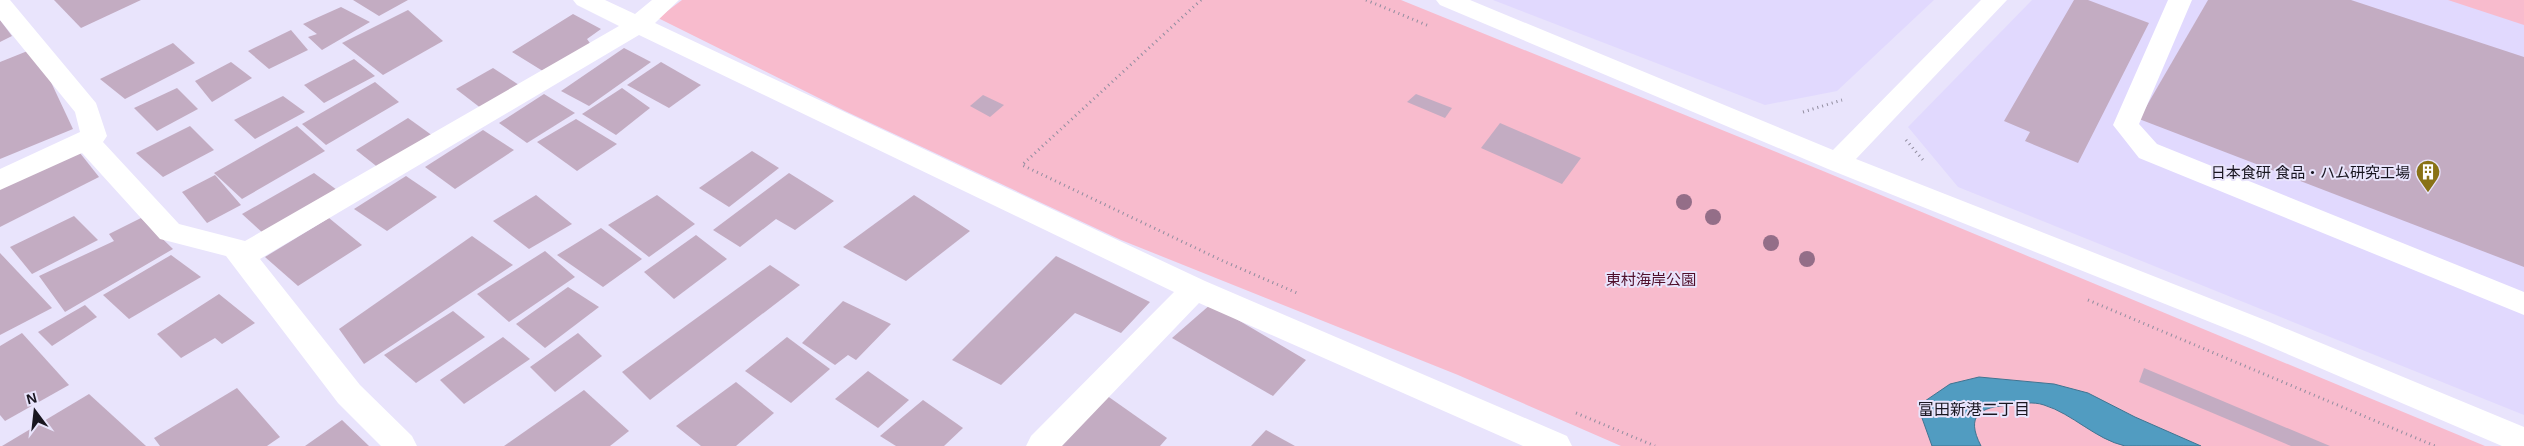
<svg xmlns="http://www.w3.org/2000/svg" width="2524" height="446" viewBox="0 0 2524 446" font-family="Arial,'Noto Sans JP',sans-serif">
	<style>
		.built { fill: #e1d9fe }
		.green { fill: #f8bbcd }
		.water { fill: #519cc1; stroke: #407491 }
		.building { fill: #c3acc2 }
		.lines { fill: none; stroke-linecap: round; stroke-linejoin: round }
		.path { stroke: #918d9f; stroke-width: 3; stroke-dasharray: 1 4; stroke-linecap: butt }
		.minor { fill: #fff; fill-rule: evenodd }
		.tree { fill: #946e88 }
		.labels { text-anchor: middle; dominant-baseline: central; stroke-width: 4; stroke-linejoin: round; paint-order: stroke }
		.poi-label { font-size: 15px; fill: #191620; stroke: #e9e4fc; text-anchor: end }
		.park-label { font-size: 15px; fill: #4f0e2a; stroke: #e9e4fc }
		.neighbourhood-label { font-size: 16px; fill: #191620; stroke: #e9e4fc }
	</style>
	<rect width="100%" height="100%" fill="#e9e4fc"/>
	<g class="built">
		<polygon points="1493,0 1934,0 1837,91 1765,105"/>
		<polygon points="2032,0 2524,0 2524,415 1958,187 1908,127"/>
	</g>
	<g class="green">
		<polygon points="682,0 1401,0 1823,171 2485,446 1621,446 1458,375 1121,240 845,111 658,18"/>
		<polygon points="2448,0 2524,0 2524,25"/>
	</g>
	<path class="water" d="M 1979,377 L 2054,384 L 2088,393 L 2135,417 L 2201,446 C 2182,446 2142,446 2125,446 C 2095,439 2073,414 2044,405 C 2032,401 2022,404 2010,405 C 1980,407 1965,415 1981,446 L 1932,446 L 1922,418 L 1925,401 L 1950,384 Z"/>
	<g class="building">
		<polygon points="54,0 141,0 81,28"/>
		<polygon points="353,0 408,0 379,16"/>
		<polygon points="2074,0 2088,0 2149,23 2078,163 2025,141 2030,132 2004,121"/>
		<polygon points="2208,0 2351,0 2524,57 2524,267 2139,119"/>
		<polygon points="341,7 370,22 322,50 308,37 317,34 303,24"/>
		<polygon points="408,10 443,41 383,75 342,43"/>
		<polygon points="573,14 601,29 587,39 592,46 546,73 512,52"/>
		<polygon points="0,20 12,36 0,42"/>
		<polygon points="291,30 308,50 269,69 248,51"/>
		<polygon points="173,43 195,63 125,99 100,79"/>
		<polygon points="35,48 73,129 0,159 0,62"/>
		<polygon points="624,48 651,62 589,106 561,91"/>
		<polygon points="354,59 375,76 324,103 304,85"/>
		<polygon points="231,62 252,78 212,102 195,81"/>
		<polygon points="661,62 701,85 669,108 627,85"/>
		<polygon points="493,68 519,85 482,109 456,89"/>
		<polygon points="375,82 399,102 326,145 302,124"/>
		<polygon points="177,88 198,109 157,131 134,108"/>
		<polygon points="622,88 650,108 616,135 582,114"/>
		<polygon points="544,94 575,113 527,143 499,123"/>
		<polygon points="1416,94 1452,108 1445,118 1407,102"/>
		<polygon points="983,95 1004,105 990,117 970,106"/>
		<polygon points="283,96 305,112 255,139 234,120"/>
		<polygon points="408,118 433,136 380,169 356,150"/>
		<polygon points="576,119 617,144 577,171 537,142"/>
		<polygon points="1500,123 1581,158 1562,184 1481,148"/>
		<polygon points="190,126 214,150 163,177 136,153"/>
		<polygon points="297,126 325,151 242,199 214,173"/>
		<polygon points="483,130 514,150 455,189 425,167"/>
		<polygon points="752,151 779,168 729,207 699,188"/>
		<polygon points="80,153 99,177 0,227 0,186"/>
		<polygon points="314,173 337,190 264,234 242,214"/>
		<polygon points="789,173 834,201 795,230 776,219 740,247 713,230"/>
		<polygon points="215,175 241,205 207,223 182,192"/>
		<polygon points="406,176 437,197 387,231 354,209"/>
		<polygon points="536,195 572,224 529,249 493,221"/>
		<polygon points="657,195 695,224 649,257 608,225"/>
		<polygon points="914,195 970,231 906,281 843,247"/>
		<polygon points="74,216 98,240 32,274 10,247"/>
		<polygon points="141,218 173,249 65,312 39,276 114,241 109,234"/>
		<polygon points="329,218 362,245 298,286 265,257"/>
		<polygon points="601,228 642,259 603,287 557,255"/>
		<polygon points="696,235 727,259 674,299 644,272"/>
		<polygon points="472,236 513,265 364,364 339,329"/>
		<polygon points="545,251 575,277 509,322 477,294"/>
		<polygon points="0,253 52,308 0,335"/>
		<polygon points="171,255 201,277 129,319 103,295"/>
		<polygon points="1056,256 1150,302 1121,333 1075,313 1001,385 952,360"/>
		<polygon points="770,265 800,285 650,400 622,372"/>
		<polygon points="568,287 599,307 545,348 516,324"/>
		<polygon points="219,294 255,323 222,344 215,338 181,358 157,334"/>
		<polygon points="843,301 891,324 856,360 848,355 835,365 802,343"/>
		<polygon points="1211,304 1306,360 1273,396 1172,338"/>
		<polygon points="85,305 97,317 52,346 38,332"/>
		<polygon points="453,311 485,337 416,383 384,355"/>
		<polygon points="22,333 69,385 5,421 0,415 0,346"/>
		<polygon points="578,333 602,356 555,392 530,367"/>
		<polygon points="503,337 530,359 464,404 440,380"/>
		<polygon points="787,337 830,369 791,403 745,371"/>
		<polygon points="2144,368 2330,446 2291,446 2139,382"/>
		<polygon points="868,371 909,400 878,428 835,399"/>
		<polygon points="736,382 774,413 736,446 701,446 676,426"/>
		<polygon points="237,388 280,437 267,446 160,446 154,438"/>
		<polygon points="584,390 629,431 610,446 504,446"/>
		<polygon points="89,394 146,446 2,446"/>
		<polygon points="1106,395 1167,438 1160,446 1055,446"/>
		<polygon points="923,400 963,428 944,446 896,446 880,436"/>
		<polygon points="342,420 369,446 305,446"/>
		<polygon points="1266,430 1295,446 1251,446"/>
	</g>
	<g class="lines">
		<g class="path">
			<polyline points="1201,0 1022,165 1223,261 1297,293"/>
			<polyline points="1366,0 1429,26"/>
			<polyline points="1803,112 1842,100"/>
			<polyline points="1906,140 1923,160"/>
			<polyline points="2088,300 2435,446"/>
			<polyline points="1576,413 1655,446"/>
		</g>
		<g class="minor">
			<polygon points="0,0 10,0 96,103 107,136 103,142 179,224 245,241 619,26 577,5 573,0 605,0 635,14 652,0 679,0 655,23 1205,281 1567,436 1572,446 1523,446 1199,303 1062,446 1026,446 1031,436 1174,292 639,35 260,259 360,385 412,436 417,446 381,446 338,403 226,256 160,239 82,153 0,190 0,169 80,132 75,112 0,20"/>
			<polygon points="1436,0 1470,0 1833,150 1981,0 2007,0 1856,159 2270,322 2524,427 2524,446 2502,446 2250,338 1828,169 1440,5"/>
			<polygon points="2168,0 2192,0 2139,124 2157,144 2524,292 2524,315 2139,158 2113,125"/>
		</g>
	</g>
	<g class="tree">
		<circle cx="1684" cy="202" r="8"/>
		<circle cx="1713" cy="217" r="8"/>
		<circle cx="1771" cy="243" r="8"/>
		<circle cx="1807" cy="259" r="8"/>
	</g>
	<defs>
		<symbol id="building-pin" viewBox="-11 -11 22 30"><path d="M0 17L-7.5 6A9.5 9.5 0 1 1 7.5 6Z" fill="#897215" stroke="#e9e4fc"/><path d="M-4-6H4V6H1V3H-1V6H-4ZM-2.5-4.3h1.7v1.8h-1.7ZM.8-4.3h1.7v1.8H.8ZM-2.5-1h1.7V.8h-1.7ZM.8-1h1.7V.8H.8Z" fill="#fff"/></symbol>
	</defs>
	<g fill-rule="evenodd">
		<use href="#building-pin" x="2414" y="158" width="28" height="38"/>
	</g>
	<g class="labels">
		<g class="poi-label">
			<text x="2410" y="172">日本食研 食品・ハム研究工場</text>
		</g>
		<g class="park-label">
			<text x="1651" y="279">東村海岸公園</text>
		</g>
		<g class="neighbourhood-label">
			<text x="1974" y="409">富田新港二丁目</text>
		</g>
	</g>
	<g transform="translate(35 411) rotate(345)" stroke="#e9e4fc" stroke-width="4" paint-order="stroke">
	<path d="M0-4L9 19L0 12L-9 19Z" fill="#191620"/>
	<text y="-8" font-size="14" font-weight="bold" text-anchor="middle" fill="#191620">N</text>
	</g>
</svg>
